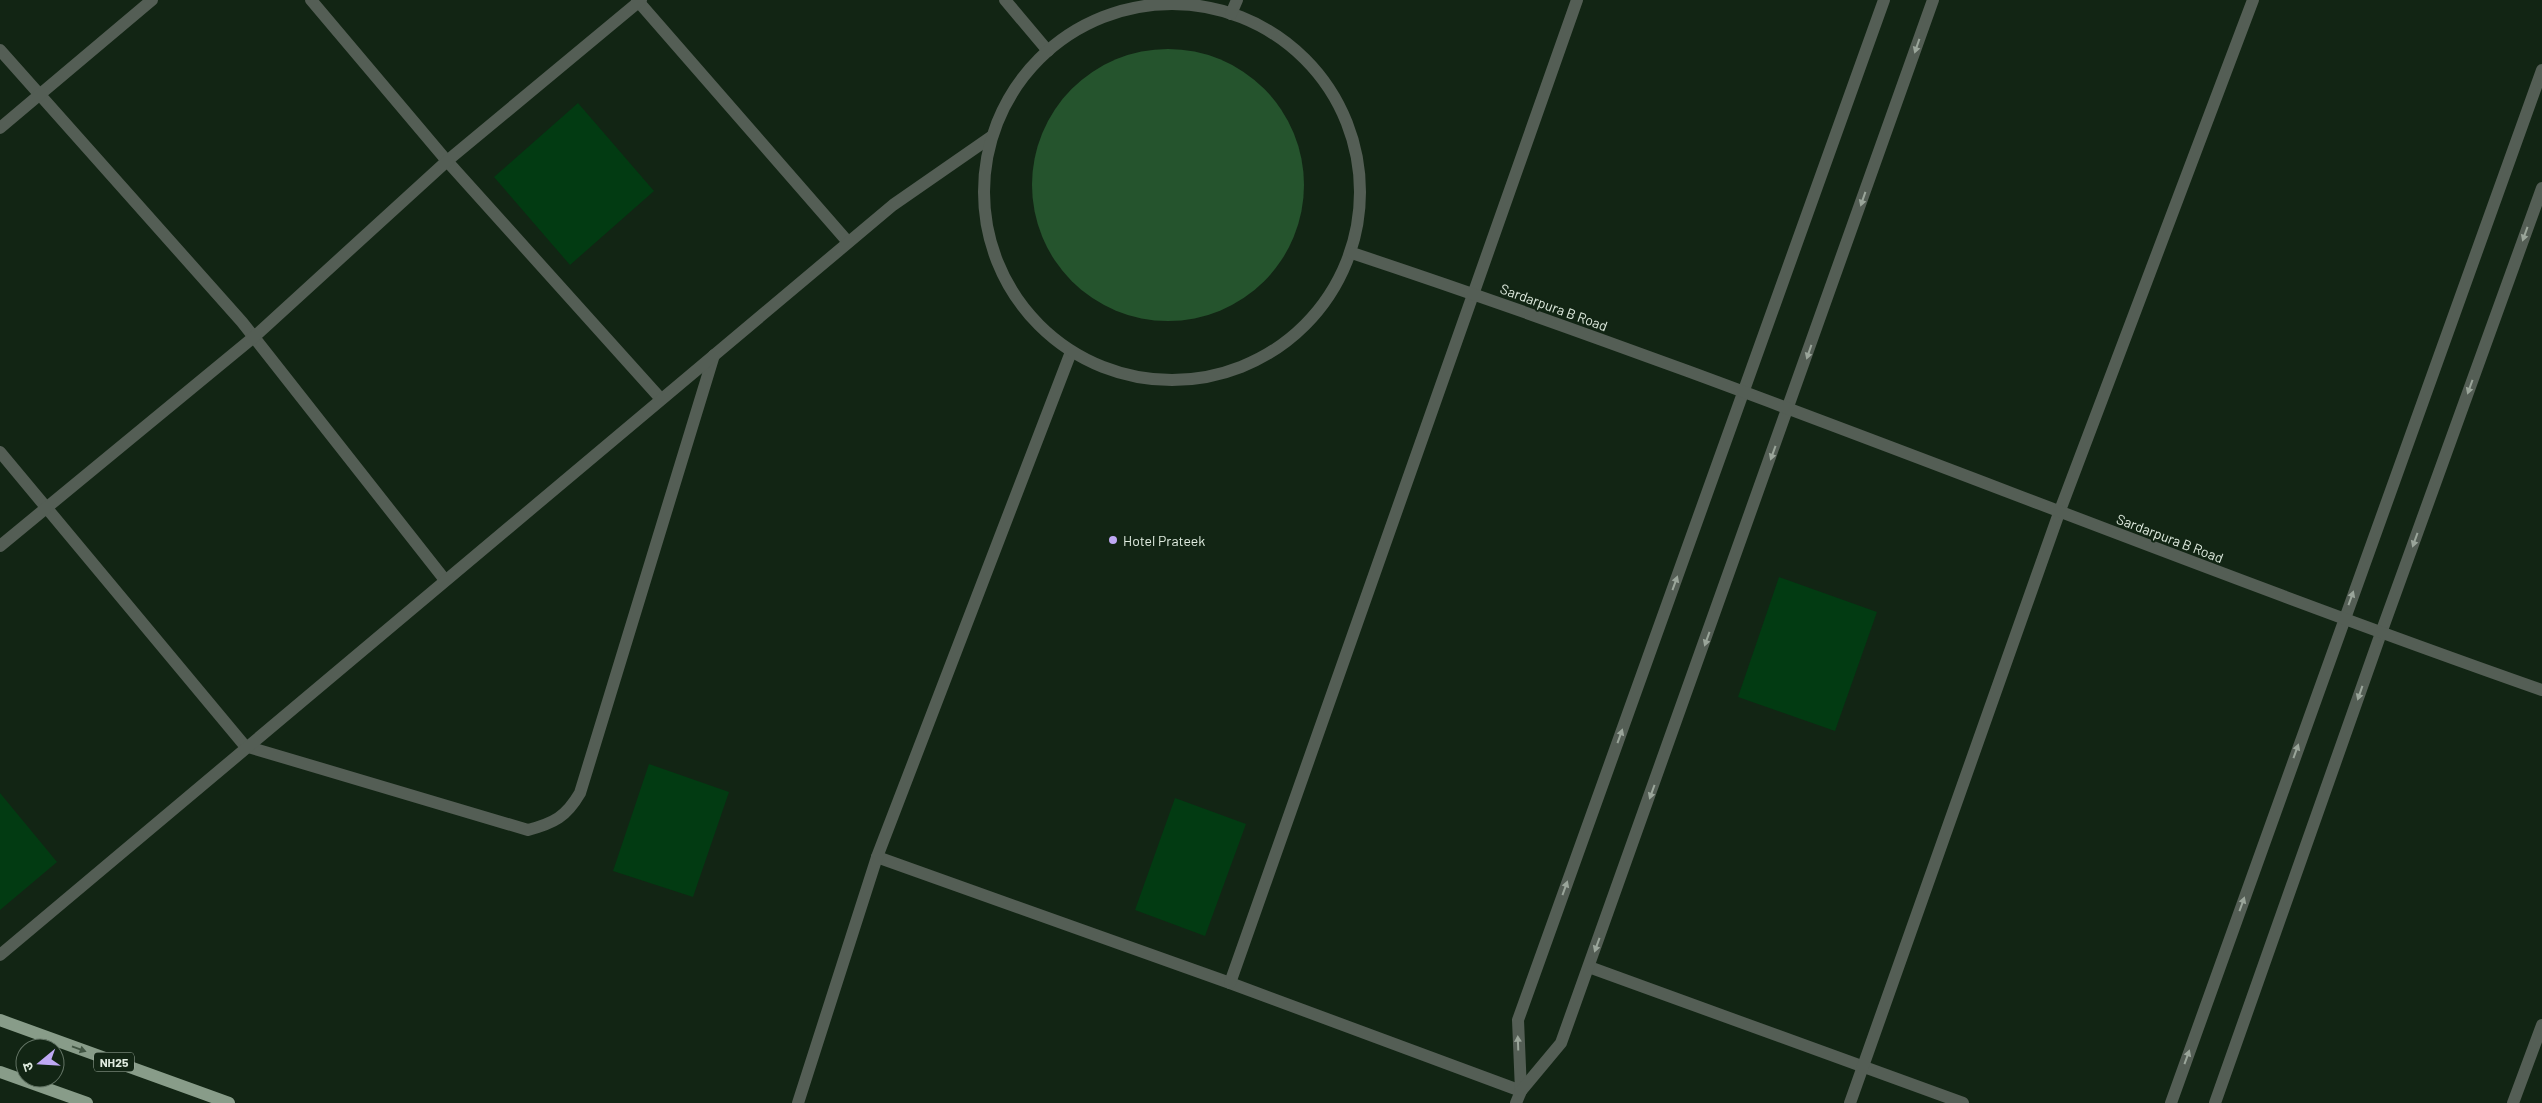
<svg xmlns="http://www.w3.org/2000/svg" width="2542" height="1103" viewBox="0 0 2542 1103" font-family="Barlow,'Noto Sans Devanagari',sans-serif">
	<style>
		.green { fill: #25542d }
		.building { fill: #023b12 }
		.lines { fill: none; stroke-linecap: round; stroke-linejoin: round }
		.minor { stroke: #545e55; stroke-width: 12 }
		.tertiary { stroke: #545e55; stroke-width: 12 }
		.primary { stroke: #889c89; stroke-width: 12 }
		.oneway { fill: #9aa59a }
		.oneway2 { fill: #415543 }
		.poi-dot { fill: #bfa9f4; stroke: #122514; stroke-width: 2 }
		.labels { text-anchor: middle; dominant-baseline: central; stroke-width: 4; stroke-linejoin: round; paint-order: stroke }
		.shield { fill: #122514; stroke: #a2b0a3; stroke-width: 1 }
		.shield-label { font-size: 12px; font-weight: bold; fill: #e0ece0 }
		.street-label { font-size: 14px; fill: #e0ece0; stroke: #122514 }
		.poi-label { font-size: 14px; fill: #e0ece0; stroke: #122514; text-anchor: start }
	</style>
	<rect width="100%" height="100%" fill="#122514"/>
	<circle class="green" cx="1168" cy="185" r="136"/>
	<g class="building">
		<polygon points="578,103 654,191 570,265 494,177"/>
		<polygon points="1779,577 1877,612 1835,731 1738,697"/>
		<polygon points="649,764 729,792 693,897 613,871"/>
		<polygon points="0,793 57,862 0,910"/>
		<polygon points="1175,798 1246,824 1205,936 1135,910"/>
	</g>
	<g class="lines">
		<g class="minor">
			<polyline points="311,0 447,161 661,399"/>
			<polyline points="637,0 848,242"/>
			<polyline points="0,50 242,322 445,580"/>
			<polyline points="0,128 152,0"/>
			<path d="M 0,452 L 245,746 L 528,830 C 554,823 566,817 580,793 L 714,355"/>
			<polyline points="877,857 1230,983 1521,1091"/>
			<polyline points="0,955 893,205 991,137"/>
			<polyline points="1589,967 1963,1103"/>
			<polyline points="1230,983 1577,0"/>
			<polyline points="1521,1091 1518,1020 1884,0"/>
			<polyline points="798,1103 877,857 1071,352"/>
			<polyline points="1516,1103 1521,1091 1561,1043 1933,0"/>
			<polyline points="1850,1103 2059,513 2253,0"/>
			<polyline points="2171,1103 2542,70"/>
			<polyline points="2215,1103 2381,633 2542,188"/>
			<polyline points="2513,1103 2542,1025"/>
		</g>
		<g class="tertiary">
			<polyline points="1005,0 1048,51"/>
			<circle cx="1172" cy="192" r="188"/>
			<polyline points="1231,14 1237,0"/>
			<path d="M 1352,253 C 1753,386 2143,550 2542,690"/>
			<polyline points="0,546 254,337 447,161 641,0"/>
		</g>
		<g class="primary">
			<polyline points="0,1020 229,1103"/>
			<polyline points="0,1072 87,1103"/>
		</g>
	</g>
	<defs><path id="oneway-solid" d="M-6-.8H1V-3.2L6.5 0L1 3.2V.8H-6Z" transform="scale(1.25)"/></defs>
	<g class="oneway">
		<use href="#oneway-solid" transform="translate(1917 46) rotate(109)"/>
		<use href="#oneway-solid" transform="translate(1863 199) rotate(109)"/>
		<use href="#oneway-solid" transform="translate(2525 234) rotate(110)"/>
		<use href="#oneway-solid" transform="translate(1809 352) rotate(109)"/>
		<use href="#oneway-solid" transform="translate(2470 387) rotate(110)"/>
		<use href="#oneway-solid" transform="translate(1773 453) rotate(110)"/>
		<use href="#oneway-solid" transform="translate(2415 540) rotate(110)"/>
		<use href="#oneway-solid" transform="translate(1675 583) rotate(-70)"/>
		<use href="#oneway-solid" transform="translate(2351 598) rotate(-70)"/>
		<use href="#oneway-solid" transform="translate(1707 639) rotate(110)"/>
		<use href="#oneway-solid" transform="translate(2360 693) rotate(109)"/>
		<use href="#oneway-solid" transform="translate(1620 736) rotate(-70)"/>
		<use href="#oneway-solid" transform="translate(2296 751) rotate(-70)"/>
		<use href="#oneway-solid" transform="translate(1652 792) rotate(110)"/>
		<use href="#oneway-solid" transform="translate(1565 888) rotate(-70)"/>
		<use href="#oneway-solid" transform="translate(2242 904) rotate(-70)"/>
		<use href="#oneway-solid" transform="translate(1597 945) rotate(110)"/>
		<use href="#oneway-solid" transform="translate(1518 1043) rotate(-92)"/>
		<use href="#oneway-solid" transform="translate(2187 1057) rotate(-70)"/>
	</g>
	<use class="oneway2" href="#oneway-solid" transform="translate(79 1049) rotate(20)"/>
	<circle class="poi-dot" cx="1113" cy="540" r="5"/>
	<g class="labels">
		<rect class="shield" x="94" y="1052.5" width="40" height="19" rx="4"/>
		<g class="shield-label">
			<text x="114" y="1062">NH25</text>
		</g>
		<g class="street-label">
			<text transform="translate(1554 307) rotate(20)">Sardarpura B Road</text>
			<text transform="translate(2170 538) rotate(21)">Sardarpura B Road</text>
		</g>
		<g class="poi-label">
			<text x="1123" y="540">Hotel Prateek</text>
		</g>
	</g>
	<g transform="translate(40 1063) rotate(252)"><circle r="24" fill="#122514" stroke="#647566"/>
	<path d="M0-4L9 19L0 12L-9 19Z" fill="#bfa9f4"/>
	<text y="-8" font-size="14" font-weight="bold" text-anchor="middle" fill="#e0ece0">उ</text>
	</g>
</svg>
